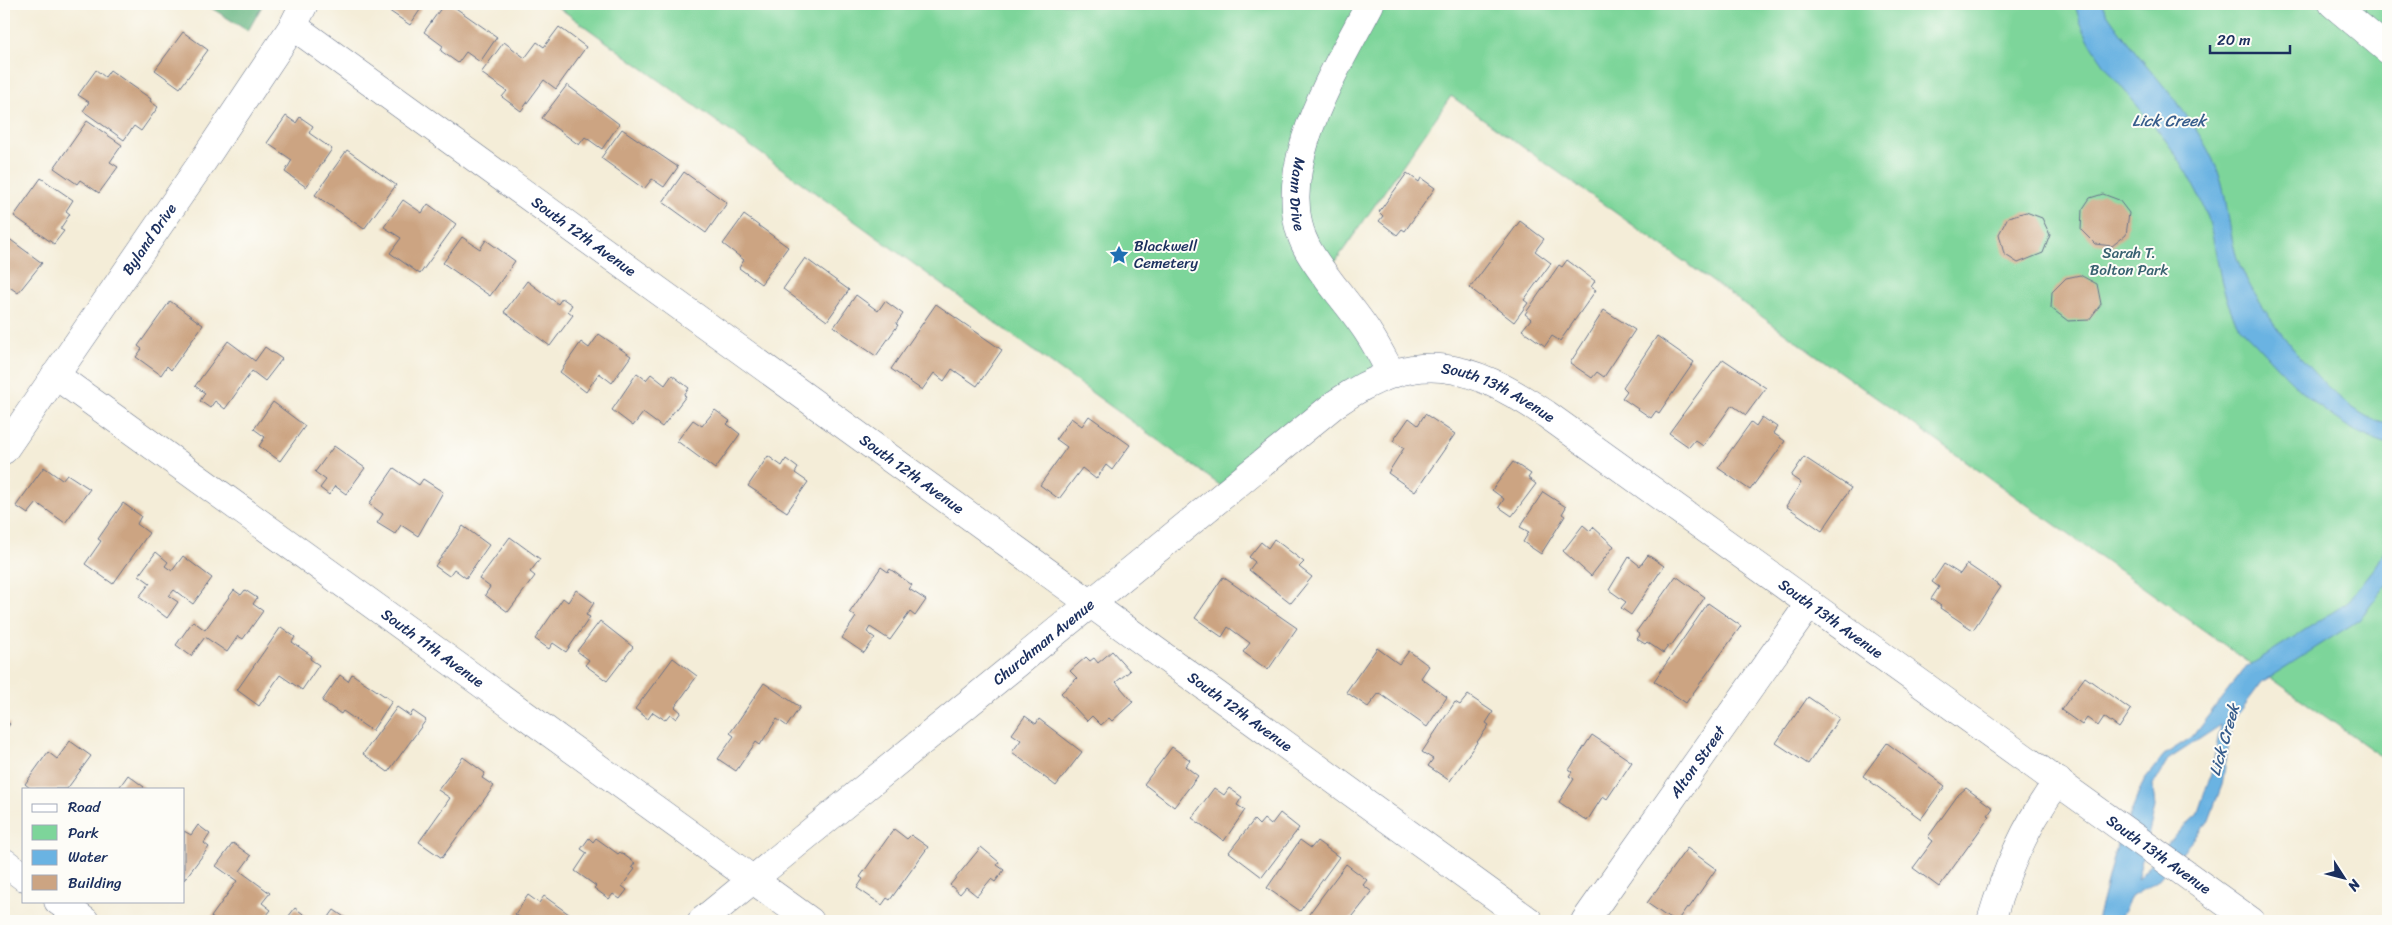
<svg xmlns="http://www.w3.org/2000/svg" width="2392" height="925" viewBox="0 0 2392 925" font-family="Sriracha,sans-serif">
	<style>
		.green { fill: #7dd59a; stroke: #4c827c }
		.forest { fill: #66b682; stroke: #407270 }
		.water { fill: #6ab3e2; stroke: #4271a0; fill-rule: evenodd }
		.building { fill: #cca482 }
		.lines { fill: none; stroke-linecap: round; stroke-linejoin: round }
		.minor-casing { stroke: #677289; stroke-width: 29 }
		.minor { stroke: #fff; stroke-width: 28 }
		.labels { text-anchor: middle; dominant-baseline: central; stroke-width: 4; stroke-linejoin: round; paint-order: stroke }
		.street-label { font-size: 15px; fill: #1b2f5e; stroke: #fdfcf7 }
		.poi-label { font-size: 15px; fill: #1b2f5e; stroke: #fdfcf7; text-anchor: start }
		.park-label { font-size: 15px; fill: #386170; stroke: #fdfcf7 }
		.water-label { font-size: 16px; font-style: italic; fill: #375d8c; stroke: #fdfcf7 }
	</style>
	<rect width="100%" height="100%" fill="#fdfcf7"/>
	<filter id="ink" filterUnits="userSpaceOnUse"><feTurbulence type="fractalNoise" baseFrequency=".02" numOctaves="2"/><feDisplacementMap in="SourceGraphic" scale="10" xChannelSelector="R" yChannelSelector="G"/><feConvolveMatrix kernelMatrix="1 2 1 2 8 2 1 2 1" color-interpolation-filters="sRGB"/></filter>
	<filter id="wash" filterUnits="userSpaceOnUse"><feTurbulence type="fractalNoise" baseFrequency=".0096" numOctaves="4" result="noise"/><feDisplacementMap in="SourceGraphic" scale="20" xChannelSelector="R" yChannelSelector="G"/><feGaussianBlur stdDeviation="1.12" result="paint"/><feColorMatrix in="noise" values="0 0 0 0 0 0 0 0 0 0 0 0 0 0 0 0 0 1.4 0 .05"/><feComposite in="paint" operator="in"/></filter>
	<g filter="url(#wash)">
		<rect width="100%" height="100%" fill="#f4edd8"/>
		<polygon class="green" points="554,4 2388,4 2388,761 1451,96 1326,275 1391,373 1228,491"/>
		<polygon class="forest" points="205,4 263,4 248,31"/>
		<g class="water">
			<path d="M 2075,4 L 2101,4 C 2134,58 2185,101 2213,160 C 2228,190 2227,224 2236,255 C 2251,303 2337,418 2388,424 L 2388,444 C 2336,430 2293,385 2257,345 C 2251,338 2242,331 2237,323 C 2220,292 2218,258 2210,225 C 2207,209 2188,175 2179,160 C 2148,109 2088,64 2075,4 Z"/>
			<path d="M 2388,543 L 2388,583 L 2359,620 L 2262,682 L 2239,713 L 2233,717 L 2222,785 L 2208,822 L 2157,881 L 2131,897 L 2118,921 L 2097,921 L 2114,854 L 2144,780 L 2164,755 L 2192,737 L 2244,669 L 2347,603 L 2376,566 ZM 2221,725 L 2211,774 L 2197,815 L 2179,831 L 2137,880 L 2155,808 L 2153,785 L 2169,759 Z"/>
		</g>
		<g id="blocks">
			<g class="building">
				<polygon points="379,4 424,4 410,25"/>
				<polygon points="444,4 450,4 497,37 480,62 466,52 458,63 441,51 443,46 424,32"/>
				<polygon points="559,27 586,47 556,89 544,80 521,111 502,97 507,91 481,73 504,42 525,58 537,42 544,47"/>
				<polygon points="183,32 208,50 180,88 155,70"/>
				<polygon points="96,70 105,77 110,70 151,99 150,101 158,107 141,131 134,126 124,140 83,111 89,102 78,95"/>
				<polygon points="567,85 619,124 602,149 585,137 579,145 542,118"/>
				<polygon points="286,116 296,123 300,117 313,126 309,133 332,149 306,187 285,172 292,160 267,143"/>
				<polygon points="87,121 122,145 110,162 118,167 99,193 80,180 77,184 54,168"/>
				<polygon points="622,129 678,167 664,187 652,179 644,189 601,158"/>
				<polygon points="347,150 396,185 364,229 315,195"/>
				<polygon points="684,172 727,203 706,233 663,202"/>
				<polygon points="1407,173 1419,182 1421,178 1435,188 1405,231 1402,229 1397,235 1379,221 1383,216 1379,212"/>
				<polygon points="41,178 73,200 66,211 70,214 60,229 64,231 54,244 14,216"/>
				<polygon points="2103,194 2119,200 2129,213 2126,235 2112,246 2095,244 2081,230 2082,210 2090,198"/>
				<polygon points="403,200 422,213 428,204 456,224 420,274 390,253 401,238 384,227"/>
				<polygon points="2026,212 2042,218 2050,235 2043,253 2018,263 2004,254 1999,234 2008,217"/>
				<polygon points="744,215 788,247 761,284 739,268 744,260 723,244"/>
				<polygon points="1520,221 1544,239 1535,251 1551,263 1524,300 1528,303 1514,322 1470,288"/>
				<polygon points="4,235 42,263 18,293 4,283"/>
				<polygon points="462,237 480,249 486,240 515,261 490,296 443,263"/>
				<polygon points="805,258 849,290 827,321 783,289"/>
				<polygon points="1567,260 1595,281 1591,287 1596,290 1560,341 1552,336 1545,346 1522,330 1531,319 1525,314 1559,265 1562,267"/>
				<polygon points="2080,275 2097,284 2101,304 2089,320 2068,321 2051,308 2052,292 2066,278"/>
				<polygon points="527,281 558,304 562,298 572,305 568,311 573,315 550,346 504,312"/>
				<polygon points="856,295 878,311 885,301 903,314 896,324 898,325 876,356 834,327"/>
				<polygon points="170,301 203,325 171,370 167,366 161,375 136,357 142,349 138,346"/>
				<polygon points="936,304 1002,350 977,386 952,369 944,381 934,373 922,390 891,369"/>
				<polygon points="1604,310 1635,330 1604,377 1597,372 1592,378 1570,363"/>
				<polygon points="599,334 631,356 612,383 599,373 586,392 560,372 581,342 589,348"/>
				<polygon points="1657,336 1694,362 1659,413 1656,411 1651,418 1622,398 1627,391 1623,387"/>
				<polygon points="228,341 255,361 265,347 282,359 265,381 252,371 225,409 215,401 210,408 200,401 205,393 195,386"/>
				<polygon points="1723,359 1766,388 1746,415 1732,405 1703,446 1695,440 1689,447 1669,433"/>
				<polygon points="637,373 646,380 651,374 665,385 672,375 689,388 684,395 686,396 662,427 643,413 633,426 612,410"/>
				<polygon points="273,402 305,426 280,461 259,446 265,437 254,429"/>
				<polygon points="715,410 730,421 727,424 740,434 715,469 677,441 693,420 702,426"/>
				<polygon points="1425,414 1455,434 1415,492 1388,473 1404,448 1393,441 1409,418 1418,425"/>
				<polygon points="1089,416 1130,445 1112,470 1106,465 1096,479 1082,468 1059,499 1040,485 1067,447 1056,439 1071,418 1082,426"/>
				<polygon points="1762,417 1777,427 1773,433 1785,441 1750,490 1718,468 1751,422 1756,426"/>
				<polygon points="334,446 365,468 346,494 335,486 329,495 320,488 326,480 315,472"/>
				<polygon points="768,456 782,466 786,459 798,468 795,473 808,482 787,512 748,486"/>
				<polygon points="1804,457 1851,488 1822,531 1786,506 1801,483 1791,476"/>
				<polygon points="1513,462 1531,474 1528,478 1536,484 1512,516 1499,507 1504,499 1492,490"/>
				<polygon points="44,467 62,480 67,474 90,489 65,523 37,503 28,514 16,506"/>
				<polygon points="394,468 419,485 423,479 443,492 418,536 401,525 395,534 377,523 383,514 369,504"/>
				<polygon points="1543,492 1566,507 1562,514 1565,516 1541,554 1523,542 1529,532 1520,527"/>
				<polygon points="123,503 141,516 137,524 149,533 113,584 85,564 101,541 98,539"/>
				<polygon points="1583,525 1590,531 1593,527 1614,546 1591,576 1563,551"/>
				<polygon points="463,526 489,545 466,578 454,569 449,576 435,566"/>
				<polygon points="510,537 540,559 530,572 535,576 508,612 485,595 490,587 479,579"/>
				<polygon points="1274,539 1304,562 1299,567 1312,577 1291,603 1249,570 1255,562 1249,557 1261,542 1268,548"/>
				<polygon points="156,552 168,562 165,566 172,571 183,556 212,578 193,604 174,590 169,596 178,602 167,618 139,597 150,583 139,575"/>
				<polygon points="1648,555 1664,566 1631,615 1621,608 1626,602 1609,590 1629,557 1640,566"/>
				<polygon points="1944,564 1960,574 1967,564 2001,587 1973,630 1940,608 1941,606 1931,599 1939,587 1932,582"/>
				<polygon points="881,567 888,572 890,569 912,585 909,589 926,600 915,616 910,612 890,640 870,627 867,632 875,638 864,653 842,638 856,617 850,612"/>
				<polygon points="1676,576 1705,597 1671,646 1669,645 1663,653 1647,642 1645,644 1637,639 1640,635 1636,632"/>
				<polygon points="1223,577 1297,628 1268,670 1243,652 1250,643 1228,627 1222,637 1195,618"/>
				<polygon points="234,590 241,595 245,590 257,598 253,604 263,611 243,639 238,636 227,652 205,637 191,656 176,645 193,621 205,630"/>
				<polygon points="576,590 594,603 586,615 590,617 566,652 553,643 549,649 535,639 563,598 568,602"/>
				<polygon points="1708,603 1741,626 1686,703 1654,681"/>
				<polygon points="600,621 633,647 607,681 585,665 589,660 577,651"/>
				<polygon points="281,627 295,637 292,642 312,656 310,659 319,665 302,690 280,675 259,706 237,690"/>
				<polygon points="1377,648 1399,664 1409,651 1429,666 1421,678 1447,697 1427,727 1379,693 1368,707 1346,692"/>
				<polygon points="1112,651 1130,671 1116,682 1133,702 1112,721 1109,718 1101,725 1092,716 1087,721 1061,693 1077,678 1070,671 1086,657 1090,661 1094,658 1098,663"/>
				<polygon points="673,658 697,676 675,707 681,712 676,719 670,714 665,720 653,712 648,719 635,709"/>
				<polygon points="352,674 392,701 372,731 343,711 341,714 322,701 340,675 348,681"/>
				<polygon points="2085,677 2131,710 2119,728 2104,717 2098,726 2087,718 2082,725 2061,710"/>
				<polygon points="764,683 800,707 787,726 777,719 760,745 756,742 736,771 718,759 734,736 730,733"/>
				<polygon points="1468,695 1493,712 1486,723 1489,725 1450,781 1428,766 1433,759 1422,752 1455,702 1460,705"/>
				<polygon points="1808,697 1839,718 1808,764 1776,743"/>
				<polygon points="397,707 410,716 413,711 426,720 388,772 363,754"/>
				<polygon points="1025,716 1036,724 1039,719 1082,752 1056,786 1012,752 1021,740 1012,734"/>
				<polygon points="4,720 10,724 4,732"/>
				<polygon points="1592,735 1632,762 1607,799 1603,796 1587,821 1559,802 1574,779 1569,776 1572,772 1569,770"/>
				<polygon points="70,741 91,756 67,789 31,789 25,784 48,752 57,759"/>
				<polygon points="1887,743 1945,786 1921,819 1863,776"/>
				<polygon points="1172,747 1190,760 1185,766 1198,776 1174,807 1144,784"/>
				<polygon points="463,757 485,773 482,778 494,786 442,858 419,842 450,798 438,790"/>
				<polygon points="128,775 144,787 142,789 118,789"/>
				<polygon points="1214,788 1224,795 1229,788 1242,797 1237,805 1245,810 1224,841 1192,818"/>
				<polygon points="1966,788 1993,808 1988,815 1990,816 1939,887 1913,868 1933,841 1928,837 1958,795"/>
				<polygon points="1280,813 1299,828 1262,877 1229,852 1254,820 1259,825 1264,819 1271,825"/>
				<polygon points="198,825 210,834 204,843 209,847 184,880 184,831 191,835"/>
				<polygon points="894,829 907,839 911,835 928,847 890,900 887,898 882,905 857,888 863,879 860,877"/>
				<polygon points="589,838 593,842 596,838 618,854 620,852 635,863 632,867 635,869 622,886 627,890 620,899 613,894 609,899 594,888 596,886 575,871 587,853 581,849"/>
				<polygon points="1300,840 1311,848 1317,841 1339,857 1300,911 1267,888"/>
				<polygon points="233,843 251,856 240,871 270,893 262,903 271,910 262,921 216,921 211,917 237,881 216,866"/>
				<polygon points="981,847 999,862 997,865 1004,870 995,882 991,879 977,896 966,887 960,894 950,885"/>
				<polygon points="1687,848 1716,869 1689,908 1687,907 1677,921 1673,921 1647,903"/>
				<polygon points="1346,864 1367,880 1363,885 1372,892 1349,921 1310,921 1306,918"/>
				<polygon points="528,895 539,903 544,896 573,917 570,921 525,921 515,914"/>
				<polygon points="295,908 313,921 285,921"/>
				<polygon points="334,910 350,921 326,921"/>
			</g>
		</g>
	</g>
	<g filter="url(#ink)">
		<use href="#blocks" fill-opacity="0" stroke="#677289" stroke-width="1"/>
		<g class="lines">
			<defs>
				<g id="minor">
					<path id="s1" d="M 1370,4 C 1337,68 1268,174 1307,248 C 1324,279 1350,304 1369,334 C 1377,346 1384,360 1391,373"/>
					<polyline points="2333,4 2388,50"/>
					<path id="s2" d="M 293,26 L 1529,921"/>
					<path id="s3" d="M 55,375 L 810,921"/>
					<path id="s4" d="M 4,450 L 201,164 L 293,26 L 304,4"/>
					<polyline points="4,862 24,877"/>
					<polyline points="58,901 85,921"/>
					<path id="s5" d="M 702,921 L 1335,404 C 1417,347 1468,362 1546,414 L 2251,921"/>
					<path id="s6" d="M 1585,921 L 1810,603"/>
					<path d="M 1991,921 C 2005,873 2027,822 2058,781"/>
				</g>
			</defs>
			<use href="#minor" class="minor-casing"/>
			<use href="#minor" class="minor"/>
		</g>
	</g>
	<defs>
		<symbol id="sight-bare" viewBox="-9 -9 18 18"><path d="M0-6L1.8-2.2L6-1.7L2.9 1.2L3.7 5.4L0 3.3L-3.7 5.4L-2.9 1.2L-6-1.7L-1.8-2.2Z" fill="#1f6fb2" stroke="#fdfcf7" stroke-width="2.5" paint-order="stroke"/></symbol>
	</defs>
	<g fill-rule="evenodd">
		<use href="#sight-bare" x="1105" y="241" width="28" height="28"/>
	</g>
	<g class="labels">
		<g class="street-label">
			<text stroke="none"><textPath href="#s1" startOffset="206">Mann Drive</textPath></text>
			<text stroke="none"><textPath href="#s2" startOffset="359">South 12th Avenue</textPath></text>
			<text stroke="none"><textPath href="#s4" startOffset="256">Byland Drive</textPath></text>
			<text stroke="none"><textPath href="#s5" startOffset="994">South 13th Avenue</textPath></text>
			<text stroke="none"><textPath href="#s2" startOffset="764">South 12th Avenue</textPath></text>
			<text stroke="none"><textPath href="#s5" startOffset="1398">South 13th Avenue</textPath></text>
			<text stroke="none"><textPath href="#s5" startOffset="441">Churchman Avenue</textPath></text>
			<text stroke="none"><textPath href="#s3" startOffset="466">South 11th Avenue</textPath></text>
			<text stroke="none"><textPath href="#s2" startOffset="1169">South 12th Avenue</textPath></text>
			<text stroke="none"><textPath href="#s6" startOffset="195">Alton Street</textPath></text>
			<text stroke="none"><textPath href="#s5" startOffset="1802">South 13th Avenue</textPath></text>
		</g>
		<g class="poi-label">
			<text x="1134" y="246">Blackwell<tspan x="1134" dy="17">Cemetery</tspan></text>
		</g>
		<g class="park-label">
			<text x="2129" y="253">Sarah T.<tspan x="2129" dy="17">Bolton Park</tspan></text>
		</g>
		<g class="water-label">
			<text x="2169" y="120">Lick Creek</text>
			<text transform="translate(2224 740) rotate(-74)">Lick Creek</text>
		</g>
	</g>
	<rect width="2392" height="925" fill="none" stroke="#fdfcf7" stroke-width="20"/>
	<rect x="22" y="788" width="162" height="115" fill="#fdfcf7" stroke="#a3aaba"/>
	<rect x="32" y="804" width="25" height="8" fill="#ffffff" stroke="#a3aaba"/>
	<text x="68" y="812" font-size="15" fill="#1b2f5e">Road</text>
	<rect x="32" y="825" width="25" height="15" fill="#7dd59a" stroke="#a3aaba"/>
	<text x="68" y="838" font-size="15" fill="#1b2f5e">Park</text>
	<rect x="32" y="850" width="25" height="15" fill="#6ab3e2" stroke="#a3aaba"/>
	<text x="68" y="862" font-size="15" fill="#1b2f5e">Water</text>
	<rect x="32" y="875" width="25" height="15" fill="#cca482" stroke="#a3aaba"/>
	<text x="68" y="888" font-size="15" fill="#1b2f5e">Building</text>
	<g transform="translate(2344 878) rotate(126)" stroke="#fdfcf7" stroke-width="4" paint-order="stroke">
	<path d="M0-4L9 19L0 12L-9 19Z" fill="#1b2f5e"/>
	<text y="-8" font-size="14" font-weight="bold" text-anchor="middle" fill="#1b2f5e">N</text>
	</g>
	<path d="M2210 45v8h80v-8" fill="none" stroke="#1b2f5e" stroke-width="2.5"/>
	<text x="2217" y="45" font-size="15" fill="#1b2f5e" stroke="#fdfcf7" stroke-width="4" paint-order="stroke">20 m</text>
</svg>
